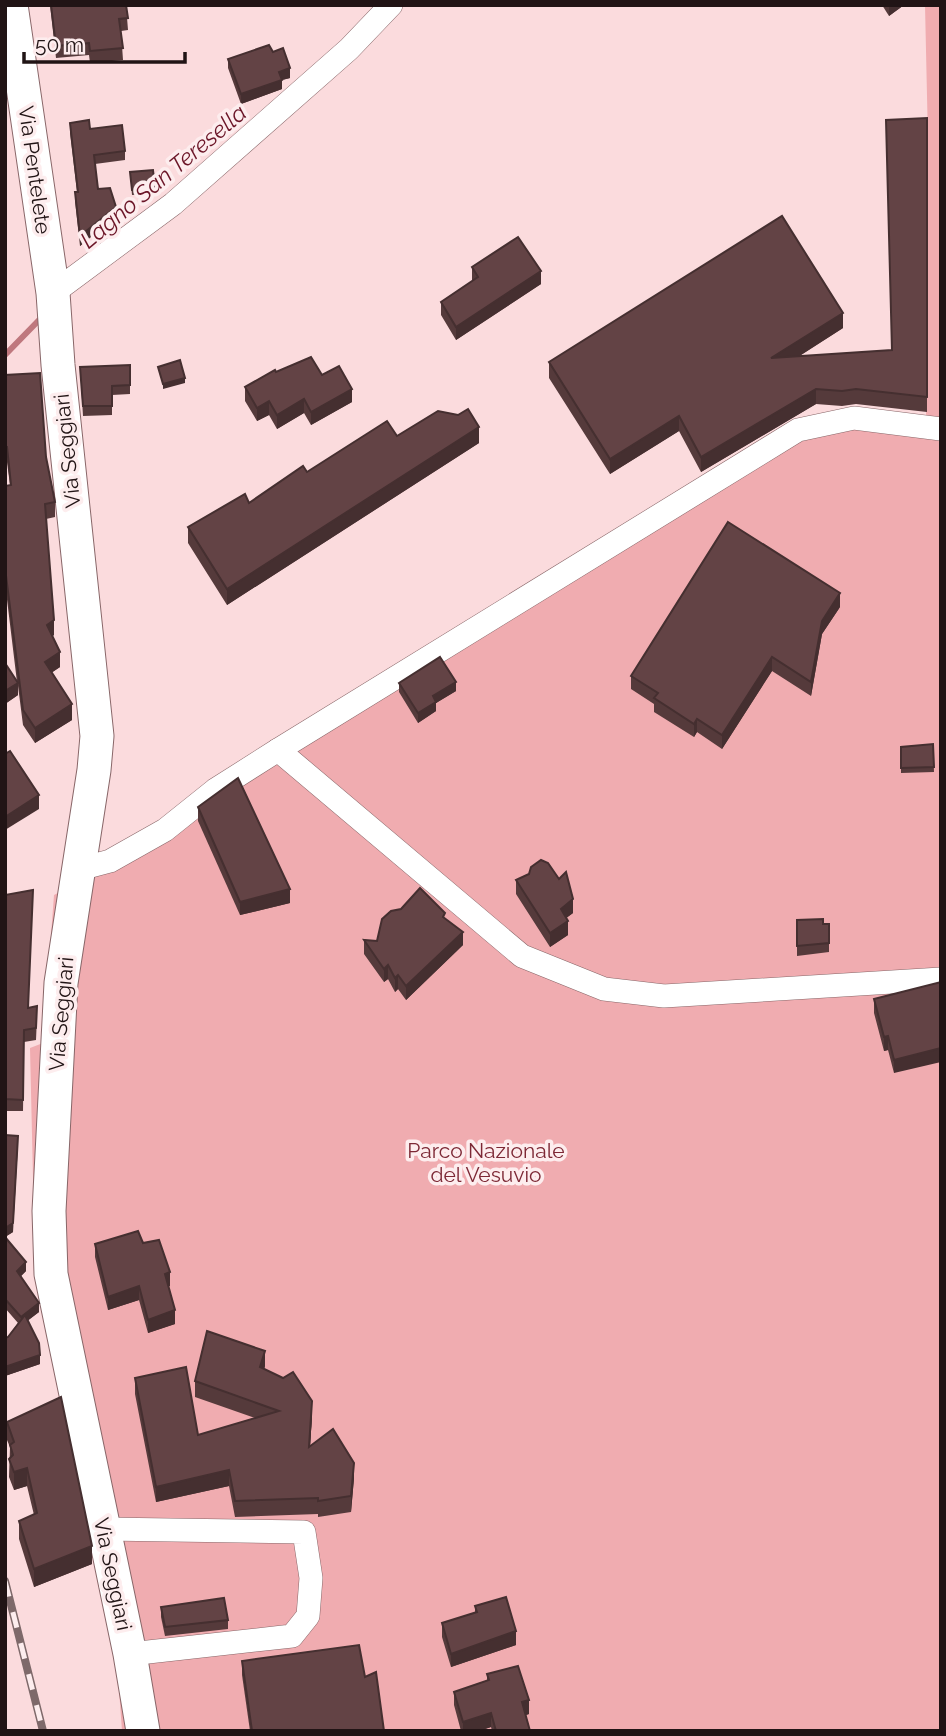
<svg xmlns="http://www.w3.org/2000/svg" width="946" height="1736" viewBox="0 0 946 1736" font-family="Raleway,sans-serif">
	<style>
		.green { fill: #f0acb0 }
		.lines { fill: none; stroke-linecap: round; stroke-linejoin: round }
		.stream { stroke: #bf787e; stroke-width: 6 }
		.street-casing { stroke: #886668; stroke-width: 24 }
		.secondary-casing { stroke: #886668; stroke-width: 35 }
		.street { stroke: #fff; stroke-width: 23 }
		.secondary { stroke: #fff; stroke-width: 33 }
		.rail-casing { stroke: #7e696a; stroke-width: 8 }
		.rail { stroke: #fdedee; stroke-width: 5; stroke-dasharray: 16; stroke-linecap: butt }
		.wall { fill: #553a3b }
		.shaded-wall { fill: #452f30 }
		.building { fill: #634345; stroke: #452f30; stroke-width: 2 }
		.labels { text-anchor: middle; dominant-baseline: central; stroke-width: 7; stroke-linejoin: round; paint-order: stroke }
		.street-label { font-size: 21px; fill: #211415; stroke: #fdedee }
		.park-label { font-size: 21px; fill: #7d2835; stroke: #fdedee }
		.water-label { font-size: 23px; font-style: italic; fill: #6b1527; stroke: #fdedee }
	</style>
	<rect width="100%" height="100%" fill="#fbdbdd"/>
	<polygon class="green" points="925,5 941,5 941,1731 122,1731 116,1648 35,1265 30,1048 43,1043 54,895 140,851 822,417 926,426 928,141"/>
	<g class="lines">
		<polyline class="stream" points="5,355 42,317"/>
		<defs>
			<g id="street">
				<polyline points="53,293 173,204 349,49 391,5"/>
				<polyline points="278,750 522,956 604,989 664,996 941,979"/>
				<polyline points="80,869 110,861 165,830 215,790 278,750 798,430 854,418 941,429"/>
				<polyline points="104,1529 304,1532 311,1578 308,1616 292,1636 130,1654"/>
			</g>
			<polyline id="secondary" points="11,5 53,293 58,365 97,736 94,770 61,983 49,1211 51,1274 130,1654 143,1731"/>
		</defs>
		<use href="#street" class="street-casing"/>
		<use href="#secondary" class="secondary-casing"/>
		<use href="#street" class="street"/>
		<use href="#secondary" class="secondary"/>
		<defs>
			<polyline id="rail" points="5,1581 43,1731"/>
		</defs>
		<use href="#rail" class="rail-casing"/>
		<use href="#rail" class="rail"/>
	</g>
	<g class="wall">
		<polygon points="50,5 126,5 128,30 121,31 123,60 90,63 89,55 56,58"/>
		<polygon points="882,5 904,5 889,16"/>
		<polygon points="228,59 290,78 282,80 282,89 241,104 228,68"/>
		<polygon points="927,118 927,412 856,404 842,406 816,404 701,472 679,431 610,474 549,378 549,362 843,328 798,357 891,350"/>
		<polygon points="70,123 90,129 125,151 125,160 95,164 98,189 116,216 80,246 75,201 75,192 77,192 70,133"/>
		<polygon points="153,170 155,193 132,195 130,172"/>
		<polygon points="472,267 541,284 456,340 441,315 441,302 472,281"/>
		<polygon points="130,365 130,394 112,395 112,415 83,416 80,367"/>
		<polygon points="276,372 322,375 352,402 311,425 304,413 277,429 269,415 257,421 245,401 245,387"/>
		<polygon points="5,375 46,457 55,502 55,517 46,519 54,635 52,636 60,667 51,673 72,720 35,743 23,725 18,686 18,695 5,704 5,663 17,682 5,583 5,486 10,485 7,462 5,462"/>
		<polygon points="397,436 479,443 227,605 188,543 188,527 249,503 307,472"/>
		<polygon points="840,607 822,634 811,696 772,671 722,749 697,732 694,737 654,712 654,704 631,689 631,676"/>
		<polygon points="399,683 456,691 436,703 436,711 418,723 399,692"/>
		<polygon points="933,744 934,772 901,773 901,747"/>
		<polygon points="198,807 290,903 240,915 198,821"/>
		<polygon points="516,880 573,913 566,918 568,935 550,947 516,894"/>
		<polygon points="5,895 28,1008 37,1017 36,1040 24,1042 23,1111 5,1111"/>
		<polygon points="445,918 463,945 406,1000 398,989 395,992 388,979 384,982 364,954 364,940 377,941"/>
		<polygon points="797,920 829,924 829,952 797,956"/>
		<polygon points="941,982 894,1073 888,1050 884,1051 874,1013 874,999"/>
		<polygon points="5,1135 13,1232 5,1237 26,1271 21,1276 39,1312 28,1320 40,1364 5,1376 5,1338 8,1337 18,1323 5,1308"/>
		<polygon points="143,1243 170,1286 168,1286 175,1324 148,1333 139,1300 108,1310 95,1257 95,1244"/>
		<polygon points="265,1366 264,1369 312,1416 310,1446 354,1478 351,1512 318,1517 318,1514 235,1517 229,1486 156,1502 135,1394 135,1378 198,1435 255,1418 195,1397 195,1381"/>
		<polygon points="7,1422 92,1564 34,1587 19,1539 19,1521 34,1515 27,1486 14,1490 9,1477 10,1447 7,1440"/>
		<polygon points="475,1606 516,1645 451,1667 442,1637 442,1623 475,1613"/>
		<polygon points="161,1607 228,1620 228,1629 165,1636 161,1617"/>
		<polygon points="242,1661 384,1731 250,1731 242,1675"/>
		<polygon points="487,1674 529,1714 526,1715 530,1731 492,1731 491,1727 479,1731 461,1731 454,1705 454,1692 487,1681"/>
	</g>
	<g class="shaded-wall">
		<polygon points="889,5 904,5 889,16"/>
		<polygon points="290,68 290,78 282,80 282,89 241,104 241,94 279,72"/>
		<polygon points="116,207 116,216 80,246 80,236"/>
		<polygon points="541,271 541,284 456,340 456,327"/>
		<polygon points="843,313 843,328 771,374 771,358"/>
		<polygon points="185,378 185,383 163,389 163,384"/>
		<polygon points="352,389 352,402 311,425 311,412"/>
		<polygon points="816,389 816,404 701,472 701,457"/>
		<polygon points="304,399 304,413 277,429 277,415"/>
		<polygon points="269,401 269,415 257,421 257,408"/>
		<polygon points="679,416 679,431 610,474 610,459"/>
		<polygon points="479,427 479,443 227,605 227,589"/>
		<polygon points="840,593 840,607 822,634 811,696 811,682 822,621"/>
		<polygon points="54,620 54,635 47,640 47,625"/>
		<polygon points="60,652 60,667 45,677 45,662"/>
		<polygon points="772,657 772,671 722,749 722,735"/>
		<polygon points="456,682 456,691 436,703 436,711 418,723 418,713 433,696"/>
		<polygon points="18,683 18,695 5,704 5,691"/>
		<polygon points="72,704 72,720 35,743 35,728"/>
		<polygon points="697,719 697,732 694,737 694,724"/>
		<polygon points="39,795 39,809 5,830 5,817"/>
		<polygon points="290,889 290,903 240,915 240,902"/>
		<polygon points="573,899 573,913 561,922 561,909"/>
		<polygon points="568,921 568,935 550,947 550,933"/>
		<polygon points="463,932 463,945 406,1000 406,986"/>
		<polygon points="388,965 388,979 384,982 384,969"/>
		<polygon points="398,975 398,989 395,992 395,978"/>
		<polygon points="888,1036 888,1050 884,1051 884,1037"/>
		<polygon points="941,1048 941,1062 894,1073 894,1060"/>
		<polygon points="18,1145 13,1232 5,1237 5,1228"/>
		<polygon points="26,1262 26,1271 17,1280 17,1271"/>
		<polygon points="170,1272 170,1286 165,1288 165,1274"/>
		<polygon points="139,1286 139,1300 108,1310 108,1297"/>
		<polygon points="39,1303 39,1312 21,1326 21,1317"/>
		<polygon points="175,1310 175,1324 148,1333 148,1320"/>
		<polygon points="265,1351 265,1366 260,1383 260,1367"/>
		<polygon points="40,1355 40,1364 5,1376 5,1367"/>
		<polygon points="312,1401 312,1416 309,1462 309,1447"/>
		<polygon points="354,1463 354,1478 351,1512 351,1496"/>
		<polygon points="27,1468 27,1486 14,1490 14,1472"/>
		<polygon points="229,1470 229,1486 156,1502 156,1487"/>
		<polygon points="92,1546 92,1564 34,1587 34,1569"/>
		<polygon points="516,1631 516,1645 451,1667 451,1654"/>
		<polygon points="529,1700 529,1714 522,1716 522,1702"/>
		<polygon points="491,1713 491,1727 479,1731 463,1731 463,1722"/>
	</g>
	<g class="building">
		<polygon points="51,5 126,5 128,18 119,19 123,48 90,51 89,43 56,46"/>
		<polygon points="269,45 273,52 283,48 290,68 279,72 282,80 241,94 228,59"/>
		<polygon points="927,118 927,397 856,389 842,391 816,389 701,457 679,416 610,459 549,362 782,216 843,313 771,358 892,350 886,120"/>
		<polygon points="89,120 90,129 122,125 125,151 94,155 98,189 110,188 116,207 80,236 75,192 78,192 70,123"/>
		<polygon points="153,170 155,188 132,190 130,172"/>
		<polygon points="518,237 541,271 456,327 441,302 478,277 472,267"/>
		<polygon points="311,357 322,375 339,366 352,389 311,412 304,399 277,415 269,401 257,408 245,387 275,370 276,372"/>
		<polygon points="180,360 185,378 163,384 158,367"/>
		<polygon points="130,365 130,385 112,386 112,406 83,406 80,367"/>
		<polygon points="40,373 46,457 55,502 45,504 54,620 47,625 60,652 45,662 72,704 35,728 23,710 5,568 5,486 11,485 7,447 5,447 5,375"/>
		<polygon points="468,409 479,427 227,589 188,527 245,494 249,503 303,466 307,472 387,421 397,436 438,411 458,415"/>
		<polygon points="728,522 840,593 822,621 811,682 772,657 722,735 697,719 694,724 654,698 658,693 631,676"/>
		<polygon points="440,657 456,682 433,696 436,702 418,713 399,683"/>
		<polygon points="5,663 18,683 5,691"/>
		<polygon points="933,744 934,767 901,768 901,747"/>
		<polygon points="10,751 39,795 5,817 5,754"/>
		<polygon points="238,778 290,889 240,902 198,807"/>
		<polygon points="541,860 548,863 559,879 566,872 573,899 561,909 568,921 550,933 516,880 529,874 531,867"/>
		<polygon points="420,888 445,913 443,917 463,932 406,986 398,975 395,978 388,965 384,969 364,940 377,941 382,919 391,911 401,909"/>
		<polygon points="33,890 28,1008 37,1006 36,1028 24,1030 23,1100 5,1099 5,895"/>
		<polygon points="823,919 823,924 829,924 829,943 797,946 797,920"/>
		<polygon points="941,982 941,1048 894,1060 888,1036 884,1037 874,999"/>
		<polygon points="5,1135 18,1136 13,1223 5,1228"/>
		<polygon points="138,1231 143,1243 159,1240 170,1272 165,1274 175,1310 148,1320 139,1286 108,1297 95,1244"/>
		<polygon points="5,1237 26,1262 17,1271 39,1303 21,1317 5,1299"/>
		<polygon points="25,1315 39,1343 40,1355 5,1367 5,1338 8,1337"/>
		<polygon points="207,1331 265,1351 260,1367 283,1378 293,1372 312,1401 309,1447 333,1429 354,1463 351,1496 318,1501 318,1498 235,1501 229,1470 156,1487 135,1378 186,1367 198,1435 279,1411 195,1381"/>
		<polygon points="61,1397 92,1546 34,1569 19,1521 37,1513 27,1468 14,1472 9,1459 13,1455 10,1445 14,1442 7,1422"/>
		<polygon points="506,1597 516,1631 451,1654 442,1623 477,1612 475,1606"/>
		<polygon points="224,1598 228,1620 165,1627 161,1607"/>
		<polygon points="359,1645 365,1677 376,1672 384,1731 252,1731 242,1661"/>
		<polygon points="518,1666 529,1700 522,1702 530,1731 496,1731 491,1713 463,1722 454,1692 489,1680 487,1674"/>
	</g>
	<g class="labels">
		<g class="street-label">
			<text transform="translate(35 170) rotate(82)">Via Pentelete</text>
			<text transform="translate(67 451) rotate(-96)">Via Seggiari</text>
			<text transform="translate(61 1014) rotate(-85)">Via Seggiari</text>
			<text transform="translate(113 1574) rotate(78)">Via Seggiari</text>
		</g>
		<g class="park-label">
			<text x="486" y="1150">Parco Nazionale<tspan x="486" dy="24">del Vesuvio</tspan></text>
		</g>
		<g class="water-label">
			<text transform="translate(163 176) rotate(-40)">Lagno San Teresella</text>
		</g>
	</g>
	<rect width="946" height="1736" fill="none" stroke="#211415" stroke-width="14"/>
	<path d="M24 52v10h161v-10" fill="none" stroke="#211415" stroke-width="3.5"/>
	<text x="35" y="52" font-size="21" fill="#211415" stroke="#fdedee" stroke-width="5" paint-order="stroke">50 m</text>
</svg>
